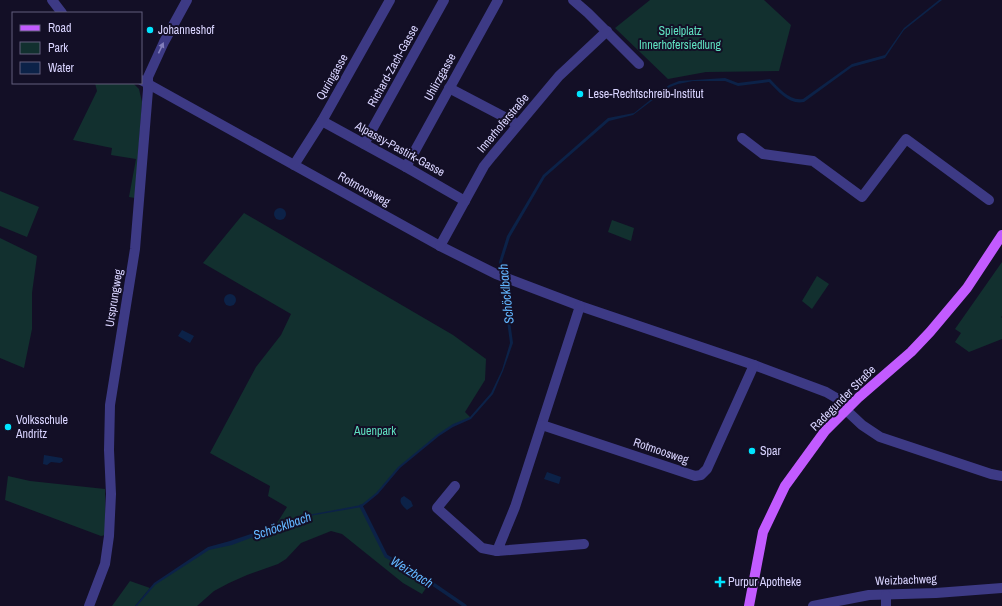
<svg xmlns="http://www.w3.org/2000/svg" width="1002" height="606" viewBox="0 0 1002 606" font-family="'Archivo Narrow',sans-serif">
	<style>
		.green { fill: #12302f }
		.water { fill: #0c2248 }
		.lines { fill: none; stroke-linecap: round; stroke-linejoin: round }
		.stream { stroke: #0c2248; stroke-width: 3.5 }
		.minor { stroke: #3d3a85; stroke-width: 10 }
		.major { stroke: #c25bff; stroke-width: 10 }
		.oneway { fill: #837fbc }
		.poi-dot { fill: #00e5ff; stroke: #130f26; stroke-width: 1.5 }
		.labels { text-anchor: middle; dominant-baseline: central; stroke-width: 4; stroke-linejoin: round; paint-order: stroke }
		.poi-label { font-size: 12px; fill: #d9d4ff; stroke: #130f26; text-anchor: start }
		.park-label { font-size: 12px; fill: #5fe0c0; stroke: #130f26 }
		.street-label { font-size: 12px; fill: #d9d4ff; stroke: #130f26 }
		.water-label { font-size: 13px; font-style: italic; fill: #62b6ff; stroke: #130f26 }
	</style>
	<rect width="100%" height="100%" fill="#130f26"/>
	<g class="green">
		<polygon points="650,0 764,0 791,25 779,71 706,72 668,79 615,28"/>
		<polygon points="95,83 133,83 139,89 142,102 135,198 129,197 136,159 111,155 112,148 73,140 97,91"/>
		<polygon points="0,191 39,207 27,237 0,226"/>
		<polygon points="244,213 453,335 486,359 485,380 465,412 471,418 453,426 439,435 398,468 377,493 361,506 386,556 430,582 422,594 403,583 342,534 331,531 301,543 286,559 278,564 247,575 229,583 214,591 197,606 136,606 154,584 208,549 231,543 274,528 287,507 268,496 270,486 210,453 256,367 281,335 291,314 203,263"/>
		<polygon points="612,220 634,228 631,241 608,232"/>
		<polygon points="0,238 37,256 32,293 32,329 24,368 0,358"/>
		<polygon points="1002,262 1002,316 1001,317 1002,318 1002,339 969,352 955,342 961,333 955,329"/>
		<polygon points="817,276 829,284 812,309 802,301"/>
		<polygon points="8,476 30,481 105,489 106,535 101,536 5,500"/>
		<polygon points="130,581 150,588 135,606 112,606"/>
	</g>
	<g class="water">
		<path d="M 939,0 L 942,0 L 904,30 L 885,58 L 852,67 L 804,102 C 789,105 779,92 769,82 L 738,86 L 725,81 L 693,81 L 678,84 L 670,87 L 633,115 L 609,121 L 545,177 L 510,237 L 502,262 L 513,343 L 503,371 L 493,394 L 471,419 L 453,427 L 439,436 L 400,468 L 378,494 L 362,507 L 309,516 L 232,545 L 209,550 L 155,585 L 137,606 L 135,606 L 154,583 L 208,547 L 230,541 L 308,515 L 361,505 L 376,493 L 398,467 L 438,434 L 453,424 L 470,417 L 491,393 L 502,370 L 510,343 L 499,262 L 507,236 L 543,175 L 608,118 L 634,113 L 669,85 L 679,81 L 725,78 L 738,83 L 770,79 C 779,88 789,101 803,99 L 852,64 L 885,55 L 904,28 Z"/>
		<circle cx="280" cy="214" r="6"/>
		<circle cx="230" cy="300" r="6"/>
		<polygon points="182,330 194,336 190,343 178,336"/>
		<polygon points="44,455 62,458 63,461 60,463 51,462 47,465 43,464"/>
		<polygon points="547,472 561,477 559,484 544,479"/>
		<path d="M 404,496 L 411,501 L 413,506 L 407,510 C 403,506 399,503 401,498 Z"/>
	</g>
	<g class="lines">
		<polyline class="stream" points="361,506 386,556 430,582 465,606"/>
		<g class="minor">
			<polyline points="52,0 62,13"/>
			<polyline points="573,0 588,13 639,64"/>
			<polyline points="141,80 440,246 496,274 580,306 754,365 826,392 838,399 846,410 862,425 880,437 991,474 1002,476"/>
			<polyline points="449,88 512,121 517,125"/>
			<polyline points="322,121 406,167 465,201"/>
			<polyline points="742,138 763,154 813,161 862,197 906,139 989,200"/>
			<polyline points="364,144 444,0"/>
			<polyline points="294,165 322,121 390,0"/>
			<polyline points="406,167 498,0"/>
			<polyline points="440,246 484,166 492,156 559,76 607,31"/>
			<polyline points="580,306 515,507 497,551 584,544"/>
			<polyline points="542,425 695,476 701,475 707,469 754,365"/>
			<polyline points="455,486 437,508 482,548 497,551"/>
			<polyline points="89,606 105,564 109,536 111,494 109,450 110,405 135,249 148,90 148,77 164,42 187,0"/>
			<polyline points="813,606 869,595 936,593 1002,588"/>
			<polyline points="886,606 886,595"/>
		</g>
		<polyline class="major" points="749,606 763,532 785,486 825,431 858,398 911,352 930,332 967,288 1002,235"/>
	</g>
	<defs><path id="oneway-solid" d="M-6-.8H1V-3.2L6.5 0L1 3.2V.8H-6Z"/></defs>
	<use class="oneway" href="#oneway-solid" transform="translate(161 48) rotate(-65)"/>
	<g class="poi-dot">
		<circle cx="150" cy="30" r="4"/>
		<circle cx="580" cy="94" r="4"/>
		<circle cx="8" cy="427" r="4"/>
		<circle cx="752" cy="451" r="4"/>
		<path d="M718 576h4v4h4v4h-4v4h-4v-4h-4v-4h4z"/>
	</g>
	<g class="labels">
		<g class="poi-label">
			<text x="158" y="30">Johanneshof</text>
			<text x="588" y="94">Lese-Rechtschreib-Institut</text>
			<text x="16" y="420">Volksschule<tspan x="16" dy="14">Andritz</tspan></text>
			<text x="760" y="451">Spar</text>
			<text x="728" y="582">Purpur Apotheke</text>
		</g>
		<g class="park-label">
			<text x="680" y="31">Spielplatz<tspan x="680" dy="14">Innerhofersiedlung</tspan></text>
			<text x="375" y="431">Auenpark</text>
		</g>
		<g class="street-label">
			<text transform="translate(393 66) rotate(-61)">Richard-Zach-Gasse</text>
			<text transform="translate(332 77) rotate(-60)">Quringasse</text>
			<text transform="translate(440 77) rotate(-61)">Uhlirzgasse</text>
			<text transform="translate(503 123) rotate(-50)">Innerhoferstraße</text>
			<text transform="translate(400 149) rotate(29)">Alpassy-Pastirk-Gasse</text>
			<text transform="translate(364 189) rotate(29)">Rotmoosweg</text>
			<text transform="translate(114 298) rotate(-81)">Ursprungweg</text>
			<text transform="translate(843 398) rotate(-45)">Radegunder Straße</text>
			<text transform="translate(661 451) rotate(19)">Rotmoosweg</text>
			<text transform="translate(906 580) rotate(-2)">Weizbachweg</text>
		</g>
		<g class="water-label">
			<text transform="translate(506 294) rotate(-96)">Schöcklbach</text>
			<text transform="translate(282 526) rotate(-19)">Schöcklbach</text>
			<text transform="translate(412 572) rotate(32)">Weizbach</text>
		</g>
	</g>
	<rect x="12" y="12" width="130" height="72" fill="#130f26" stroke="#625e7d"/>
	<rect x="20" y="25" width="20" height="6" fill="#c25bff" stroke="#625e7d"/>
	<text x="48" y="32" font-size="12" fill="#d9d4ff">Road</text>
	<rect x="20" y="42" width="20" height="12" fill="#12302f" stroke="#625e7d"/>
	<text x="48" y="52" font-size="12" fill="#d9d4ff">Park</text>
	<rect x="20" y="62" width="20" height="12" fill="#0c2248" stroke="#625e7d"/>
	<text x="48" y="72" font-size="12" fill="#d9d4ff">Water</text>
</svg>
